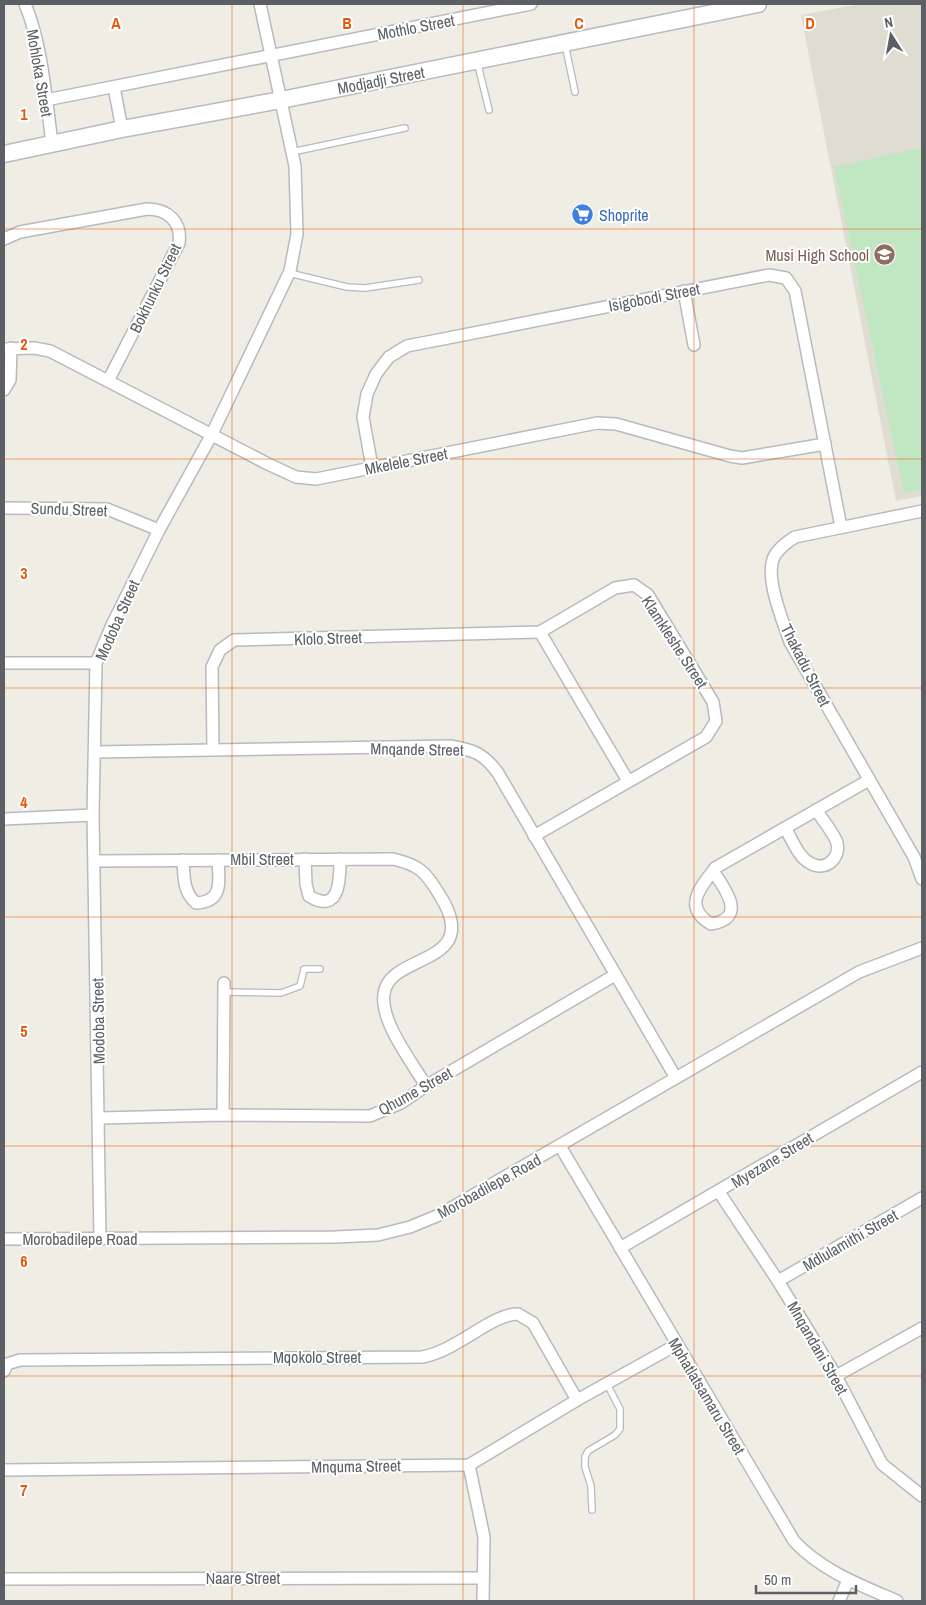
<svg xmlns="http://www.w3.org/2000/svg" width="926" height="1605" viewBox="0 0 926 1605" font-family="'Archivo Narrow',sans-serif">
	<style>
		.education { fill: #dfdcd2 }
		.green { fill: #c1e7c2 }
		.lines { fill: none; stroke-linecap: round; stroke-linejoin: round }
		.lane-casing { stroke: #b7babe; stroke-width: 8 }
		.street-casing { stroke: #b7babe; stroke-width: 14 }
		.secondary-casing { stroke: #b8bbc0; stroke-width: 19 }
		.lane { stroke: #fff; stroke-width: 5.5 }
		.street { stroke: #fff; stroke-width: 11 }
		.secondary { stroke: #fff; stroke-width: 16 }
		.grid { fill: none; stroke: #e8590c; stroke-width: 1; stroke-opacity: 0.55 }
		.labels { text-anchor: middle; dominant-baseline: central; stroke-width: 4; stroke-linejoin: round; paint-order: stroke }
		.street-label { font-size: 16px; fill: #5c6065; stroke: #fff }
		.shop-label { font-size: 16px; fill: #366cbe; stroke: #fff; text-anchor: start }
		.education-label { font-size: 16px; fill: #785e54; stroke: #fff; text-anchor: end }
		.grid-label { font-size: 16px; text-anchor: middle; font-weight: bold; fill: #e8590c; stroke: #fff; stroke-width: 4; stroke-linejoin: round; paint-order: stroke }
	</style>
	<rect width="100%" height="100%" fill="#efede4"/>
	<polygon class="education" points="860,4 922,4 922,496 896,501 801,15"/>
	<polygon class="green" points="922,148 922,489 904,493 834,167"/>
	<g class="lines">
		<defs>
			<g id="lane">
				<polyline points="565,44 575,92"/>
				<polyline points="477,61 489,110"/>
				<polyline points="292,152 405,128"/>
				<polyline points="289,273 347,287 365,288 419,280"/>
				<polyline points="224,992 281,993 300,986 304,969 320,969"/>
				<polyline points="592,1510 591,1486 585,1467 585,1457 588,1451 615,1435 620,1429 620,1409 607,1384"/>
			</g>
			<g id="street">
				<path d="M 25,4 C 42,44 46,99 52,143"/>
				<polyline points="114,87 122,129"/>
				<polyline points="46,100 531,4"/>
				<path d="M 4,239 L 20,232 L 147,209 C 168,209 182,222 179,243 L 108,381"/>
				<polyline points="684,291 694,345"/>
				<polyline points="4,349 34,348 50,351 268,464 296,477 316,479 597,423 616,424 730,456 742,458 825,444"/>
				<polyline points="4,390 10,380 11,348"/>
				<polyline points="372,467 363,417 367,394 376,374 389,357 407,346 769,275 786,278 795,291 841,527"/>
				<polyline points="4,508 107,509 159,530"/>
				<path d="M 922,511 L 795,537 C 787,542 780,547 775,555 C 763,575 783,621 790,642 L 914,857 L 922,879"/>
				<polyline points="540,632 628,781"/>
				<polyline points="4,663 96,663"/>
				<polyline points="213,749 212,667 220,650 234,640 540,632 615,588 634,585 648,595 713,702 716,721 706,737 534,836"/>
				<path d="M 95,752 L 450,746 C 474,750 483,753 498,773 L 676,1078"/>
				<polyline points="4,819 93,815"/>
				<path d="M 785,828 C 792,839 798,857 810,863 C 826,873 843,856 836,840 C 831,830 823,820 816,810"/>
				<path d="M 305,859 L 306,884 L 309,896 C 340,915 340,879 340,859"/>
				<path d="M 183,860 C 184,876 183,892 196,903 C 224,902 219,880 218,860"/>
				<path d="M 96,861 L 393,859 C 419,865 425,871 439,894 C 486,967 388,952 384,994 C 380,1022 412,1062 426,1086"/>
				<path d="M 713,871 C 725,889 748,918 711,924 C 684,908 698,890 713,871 L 715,868 L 869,780"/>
				<polyline points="223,1115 224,983"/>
				<polyline points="100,1118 223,1115 370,1116 401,1103 426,1086 615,975"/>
				<path d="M 560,1146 L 794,1541 C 822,1571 860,1585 897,1601"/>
				<polyline points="719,1192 778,1281 836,1376 882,1464 922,1496"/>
				<polyline points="4,1239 335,1237 378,1235 410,1227 439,1215 859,972 922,948"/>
				<polyline points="100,1239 93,815 96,663 112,625 159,530 211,436 290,271 297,234 295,166 260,4"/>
				<polyline points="620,1248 922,1072"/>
				<polyline points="778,1281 922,1198"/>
				<path d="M 4,1371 L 7,1364 L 20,1360 L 422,1357 C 457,1351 491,1314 518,1314 L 533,1323 L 577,1400"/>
				<polyline points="836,1376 922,1328"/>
				<polyline points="469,1465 484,1537 483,1601"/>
				<polyline points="4,1470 469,1465 577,1400 676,1345"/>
				<polyline points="4,1579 483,1578"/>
				<polyline points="839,1601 848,1580"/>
			</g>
			<polyline id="secondary" points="4,154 122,129 281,100 758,4"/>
		</defs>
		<use href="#lane" class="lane-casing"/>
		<use href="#street" class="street-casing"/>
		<use href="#secondary" class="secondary-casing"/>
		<use href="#lane" class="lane"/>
		<use href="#street" class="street"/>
		<use href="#secondary" class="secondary"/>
	</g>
	<path class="grid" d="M 232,4 L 232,1601M 463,4 L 463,1601M 694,4 L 694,1601M 4,229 L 922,229M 4,459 L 922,459M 4,688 L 922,688M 4,917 L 922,917M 4,1146 L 922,1146M 4,1376 L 922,1376"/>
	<defs>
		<symbol id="supermarket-disc" viewBox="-11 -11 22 22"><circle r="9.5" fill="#3f7fe0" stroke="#fff"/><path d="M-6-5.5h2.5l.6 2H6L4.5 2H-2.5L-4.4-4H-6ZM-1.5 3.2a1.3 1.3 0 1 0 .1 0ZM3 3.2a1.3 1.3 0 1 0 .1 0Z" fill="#fff"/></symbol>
		<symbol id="school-disc" viewBox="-11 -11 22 22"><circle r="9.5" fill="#8d6e63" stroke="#fff"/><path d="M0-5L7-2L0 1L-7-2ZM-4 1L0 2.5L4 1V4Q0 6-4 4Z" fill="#fff"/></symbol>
	</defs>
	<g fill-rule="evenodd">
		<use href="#supermarket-disc" x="570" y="202" width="25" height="25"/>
		<use href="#school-disc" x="872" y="242" width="25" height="25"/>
	</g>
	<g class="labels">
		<g class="street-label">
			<text transform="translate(416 27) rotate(-11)">Mothlo Street</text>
			<text transform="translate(40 73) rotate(80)">Mohloka Street</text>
			<text transform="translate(381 80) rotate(-11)">Modjadji Street</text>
			<text transform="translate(155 288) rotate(-64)">Bokhunku Street</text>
			<text transform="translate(654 297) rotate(-11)">Isigobodi Street</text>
			<text transform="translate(406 461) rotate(-11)">Mkelele Street</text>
			<text transform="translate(69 509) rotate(2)">Sundu Street</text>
			<text transform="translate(117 620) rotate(-66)">Modoba Street</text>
			<text transform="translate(328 638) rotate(-2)">Klolo Street</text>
			<text transform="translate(675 642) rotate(57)">Klamkleshe Street</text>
			<text transform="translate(806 665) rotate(63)">Thakadu Street</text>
			<text transform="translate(417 749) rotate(1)">Mnqande Street</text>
			<text x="262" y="859">Mbil Street</text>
			<text transform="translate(98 1021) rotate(-91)">Modoba Street</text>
			<text transform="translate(415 1091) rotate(-29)">Qhume Street</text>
			<text transform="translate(772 1160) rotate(-31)">Myezane Street</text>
			<text transform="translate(489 1186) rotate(-29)">Morobadilepe Road</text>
			<text x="80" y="1239">Morobadilepe Road</text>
			<text transform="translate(850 1240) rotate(-30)">Mdlulamithi Street</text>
			<text transform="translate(818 1348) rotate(60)">Mnqandani Street</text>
			<text x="317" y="1357">Mqokolo Street</text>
			<text transform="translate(707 1396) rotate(59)">Mphatlatsamaru Street</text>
			<text transform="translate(356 1466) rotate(-1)">Mnquma Street</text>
			<text x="243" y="1578">Naare Street</text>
		</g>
		<g class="shop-label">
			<text x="599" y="215">Shoprite</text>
		</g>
		<g class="education-label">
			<text x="869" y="255">Musi High School</text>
		</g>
	</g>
	<g class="grid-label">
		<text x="116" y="29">A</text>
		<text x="347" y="29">B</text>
		<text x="579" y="29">C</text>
		<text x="810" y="29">D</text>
		<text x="24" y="120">1</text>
		<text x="24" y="350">2</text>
		<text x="24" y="579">3</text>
		<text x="24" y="808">4</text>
		<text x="24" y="1037">5</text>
		<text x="24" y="1267">6</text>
		<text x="24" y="1496">7</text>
	</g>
	<rect width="926" height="1605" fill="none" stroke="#5c6065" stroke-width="10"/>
	<g transform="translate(891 35) rotate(349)" stroke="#ffffff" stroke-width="4" paint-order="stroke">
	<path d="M0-4L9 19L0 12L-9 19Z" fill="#5c6065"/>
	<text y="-8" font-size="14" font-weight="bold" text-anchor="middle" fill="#5c6065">N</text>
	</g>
	<path d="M756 1585v8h100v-8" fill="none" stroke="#5c6065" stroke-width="2.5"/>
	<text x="764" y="1585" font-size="15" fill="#5c6065" stroke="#ffffff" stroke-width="4" paint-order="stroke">50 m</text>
</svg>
